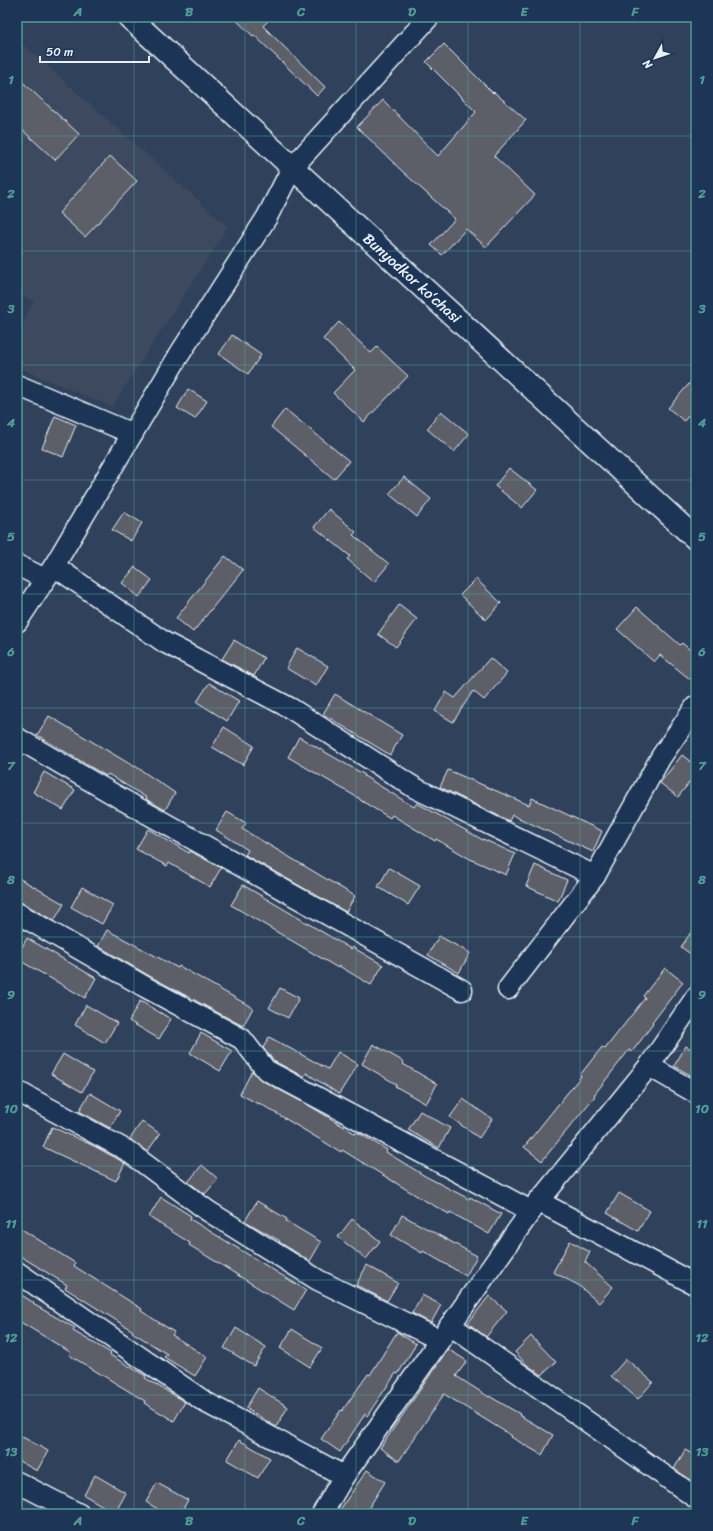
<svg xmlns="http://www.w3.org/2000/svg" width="713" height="1531" viewBox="0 0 713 1531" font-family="Sriracha,sans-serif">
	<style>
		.built { fill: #3e4a5f }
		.building { fill: #5d5e67; stroke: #e8f1f8 }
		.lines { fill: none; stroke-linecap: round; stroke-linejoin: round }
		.minor-casing { stroke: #e8f1f8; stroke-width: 23 }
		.major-casing { stroke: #e8f1f8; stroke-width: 25 }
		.minor { stroke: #1d3557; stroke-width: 20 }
		.major { stroke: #1d3557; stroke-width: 22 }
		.grid { fill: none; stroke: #509b97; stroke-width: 1; stroke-opacity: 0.55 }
		.labels { text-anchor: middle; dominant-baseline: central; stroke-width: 4; stroke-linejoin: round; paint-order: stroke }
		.street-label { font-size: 15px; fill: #e8f1f8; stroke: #1d3557 }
		.neatline { fill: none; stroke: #509b97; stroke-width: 1.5 }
		.grid-label { font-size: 13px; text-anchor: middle; font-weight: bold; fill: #509b97 }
	</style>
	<rect width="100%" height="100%" fill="#30415c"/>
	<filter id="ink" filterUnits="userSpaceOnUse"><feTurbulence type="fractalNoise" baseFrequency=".025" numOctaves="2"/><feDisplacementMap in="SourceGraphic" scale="8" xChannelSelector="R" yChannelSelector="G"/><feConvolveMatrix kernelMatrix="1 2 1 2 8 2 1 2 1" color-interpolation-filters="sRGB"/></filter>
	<g filter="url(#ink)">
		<polygon class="built" points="17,39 228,227 112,407 17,367 17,335 34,301 17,294"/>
		<g class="building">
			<polygon points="233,17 272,17 263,26 325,87 317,96 254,35 253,36"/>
			<polygon points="444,44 493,93 494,92 526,120 494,156 535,195 486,247 466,229 442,255 431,245 455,219 402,171 357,127 383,100 438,156 476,112 426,62"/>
			<polygon points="17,77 79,134 55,160 17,125"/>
			<polygon points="110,156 137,181 85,237 59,213"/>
			<polygon points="339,322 371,353 377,347 408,376 364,422 333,393 355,370 323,339"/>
			<polygon points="232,335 261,355 248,374 219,354"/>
			<polygon points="696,376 696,407 684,421 668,408"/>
			<polygon points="188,389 207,401 195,419 177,408"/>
			<polygon points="285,409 349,461 334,479 271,427"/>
			<polygon points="441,411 469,434 454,452 427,429"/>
			<polygon points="55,416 76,425 63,457 42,448"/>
			<polygon points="509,468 537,490 522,508 495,486"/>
			<polygon points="404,477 431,499 417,517 389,494"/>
			<polygon points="329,509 356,532 353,535 389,564 374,582 347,559 350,556 314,527"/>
			<polygon points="124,512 142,523 131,541 112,530"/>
			<polygon points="225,556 243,570 193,632 176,618"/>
			<polygon points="135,567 152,580 139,597 122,583"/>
			<polygon points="476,579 501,603 486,620 460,595"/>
			<polygon points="399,605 417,619 396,647 378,634"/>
			<polygon points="637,607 680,645 682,643 696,655 696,684 660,655 654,662 617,629"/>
			<polygon points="234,640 264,658 254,676 222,659"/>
			<polygon points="297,648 328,666 316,686 286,668"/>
			<polygon points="490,658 507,673 484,700 473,691 453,722 435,711 446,692 455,698"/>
			<polygon points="209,683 239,701 227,721 197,702"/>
			<polygon points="335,694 402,735 390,755 323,714"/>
			<polygon points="49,716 135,767 135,766 175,793 165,810 146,799 147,798 108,774 106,776 37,735"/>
			<polygon points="224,727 254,746 243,765 212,747"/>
			<polygon points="299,737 365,775 364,776 414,807 417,803 483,840 483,839 515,854 506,875 470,859 436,839 435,841 392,815 390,818 360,800 360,799 288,757"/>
			<polygon points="682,755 696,766 696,774 678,797 660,783"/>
			<polygon points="448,770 529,805 532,798 602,831 593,852 512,815 509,821 440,787"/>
			<polygon points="44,772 75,790 63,810 33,792"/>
			<polygon points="227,812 246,823 242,829 355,896 346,912 245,855 248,850 216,830"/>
			<polygon points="148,829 189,853 190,851 221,868 210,887 169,863 167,866 136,849"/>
			<polygon points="535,865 567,880 558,901 526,886"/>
			<polygon points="389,868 420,886 408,905 378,887"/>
			<polygon points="17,877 64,904 54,921 23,903 17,902"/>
			<polygon points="243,885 351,949 352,947 383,965 371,985 339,966 338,968 231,905"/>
			<polygon points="82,887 113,905 102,924 71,907"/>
			<polygon points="696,925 696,958 681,947"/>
			<polygon points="107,930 178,968 179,966 253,1008 243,1026 153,978 98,946"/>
			<polygon points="439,936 470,953 459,973 428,955"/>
			<polygon points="27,938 96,978 85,998 17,959 17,956"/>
			<polygon points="665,968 683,982 652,1023 653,1024 632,1052 629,1050 594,1095 595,1096 542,1161 524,1147 581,1076 580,1075 602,1047 605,1049 645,998 643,996"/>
			<polygon points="280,988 299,998 288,1018 269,1008"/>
			<polygon points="140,1001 171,1019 159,1039 129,1021"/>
			<polygon points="86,1005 117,1023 105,1043 75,1025"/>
			<polygon points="201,1033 232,1051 220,1071 190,1053"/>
			<polygon points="269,1037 328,1069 338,1052 358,1064 339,1094 306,1073 304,1077 274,1061 263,1048"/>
			<polygon points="373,1044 404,1062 403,1064 437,1084 426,1104 395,1086 396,1084 362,1064"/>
			<polygon points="686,1046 696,1052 696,1078 674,1066"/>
			<polygon points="63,1054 93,1072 82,1092 51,1074"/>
			<polygon points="252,1071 261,1080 310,1106 356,1134 357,1132 387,1150 386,1152 425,1176 469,1199 470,1197 501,1214 489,1234 450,1212 449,1214 422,1199 342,1150 341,1152 259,1103 258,1104 240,1094"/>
			<polygon points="90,1093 120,1111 110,1128 79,1111"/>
			<polygon points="463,1099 492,1119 479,1138 450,1117"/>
			<polygon points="420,1111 450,1128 439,1148 408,1130"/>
			<polygon points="142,1121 160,1134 147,1152 130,1139"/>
			<polygon points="52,1127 94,1146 125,1163 116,1181 43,1147"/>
			<polygon points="202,1165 218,1179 205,1194 188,1182"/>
			<polygon points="619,1193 650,1211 638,1231 607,1213"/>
			<polygon points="161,1197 191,1216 190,1219 306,1290 294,1310 189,1245 190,1243 149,1217"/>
			<polygon points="257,1201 287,1219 286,1221 321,1242 310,1261 279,1242 280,1241 245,1221"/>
			<polygon points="402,1215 477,1256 466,1276 423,1251 422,1253 391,1235"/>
			<polygon points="352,1219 380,1241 366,1259 338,1237"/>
			<polygon points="17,1226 75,1263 74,1266 142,1309 141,1311 174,1332 172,1335 207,1357 195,1376 164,1357 167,1354 132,1332 133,1331 65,1288 67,1285 17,1254"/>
			<polygon points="570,1241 590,1252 585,1262 613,1287 599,1303 578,1285 553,1272"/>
			<polygon points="367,1265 398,1283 387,1301 356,1285"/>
			<polygon points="17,1292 34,1303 33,1304 75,1328 73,1331 111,1353 110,1355 146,1376 145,1378 185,1402 174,1421 144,1403 145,1401 69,1355 70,1352 17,1320"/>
			<polygon points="422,1295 441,1305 431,1323 412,1313"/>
			<polygon points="489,1296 507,1311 486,1337 468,1323"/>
			<polygon points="236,1328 266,1347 254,1366 224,1348"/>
			<polygon points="292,1329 322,1348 310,1367 280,1348"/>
			<polygon points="397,1332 416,1344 398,1374 396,1373 367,1416 365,1414 340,1452 321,1439 341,1410 342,1411 368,1374 370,1375"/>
			<polygon points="531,1336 556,1362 542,1375 527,1365 515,1352"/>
			<polygon points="448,1349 467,1361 456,1376 489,1397 489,1396 520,1414 519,1415 553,1435 542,1455 511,1437 512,1436 444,1394 399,1461 380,1448"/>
			<polygon points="626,1359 653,1382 638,1399 611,1376"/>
			<polygon points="258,1388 288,1407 276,1427 246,1408"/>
			<polygon points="17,1434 48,1451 37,1471 17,1460"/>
			<polygon points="239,1440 270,1458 258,1478 227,1460"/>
			<polygon points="685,1450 696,1456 696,1483 674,1469"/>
			<polygon points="367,1470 385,1482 365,1514 337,1514"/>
			<polygon points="95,1475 126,1493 115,1513 84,1495"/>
			<polygon points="157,1483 188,1500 180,1514 166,1514 146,1502"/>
		</g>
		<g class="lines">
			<defs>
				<g id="minor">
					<polyline points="17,385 133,434"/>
					<polyline points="17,565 45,579"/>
					<polyline points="54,566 164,642 290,708 415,788 595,876"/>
					<polyline points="17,622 54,566 179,355 267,217 292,168 429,17"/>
					<polyline points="17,738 125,801 462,990"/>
					<polyline points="17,913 147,988 242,1039 266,1070 531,1211"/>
					<polyline points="508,989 595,876 661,757 696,706"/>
					<polyline points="649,1066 696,1093"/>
					<polyline points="17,1091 126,1150 208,1211 318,1280 440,1340"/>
					<polyline points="538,1201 696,1285"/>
					<polyline points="17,1272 205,1402 344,1476"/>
					<polyline points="450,1325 696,1498"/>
					<polyline points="17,1482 79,1514"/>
					<polyline points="322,1514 344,1476 531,1211 649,1066 696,997"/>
				</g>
				<polyline id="major" points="129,17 696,539"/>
			</defs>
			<use href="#minor" class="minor-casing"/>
			<use href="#major" class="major-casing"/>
			<use href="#minor" class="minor"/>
			<use href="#major" class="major"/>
		</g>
	</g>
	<path class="grid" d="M 134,17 L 134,1514M 245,17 L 245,1514M 356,17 L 356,1514M 468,17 L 468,1514M 580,17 L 580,1514M 17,136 L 696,136M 17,251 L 696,251M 17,365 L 696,365M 17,480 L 696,480M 17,594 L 696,594M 17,708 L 696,708M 17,823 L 696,823M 17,937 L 696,937M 17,1051 L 696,1051M 17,1166 L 696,1166M 17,1280 L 696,1280M 17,1395 L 696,1395"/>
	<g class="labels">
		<g class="street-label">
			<text transform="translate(412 278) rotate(42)">Bunyodkor koʻchasi</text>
		</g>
	</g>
	<rect width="713" height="1531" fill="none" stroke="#1d3557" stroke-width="44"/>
	<g transform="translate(655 58) rotate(230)" stroke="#1d3557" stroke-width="3" paint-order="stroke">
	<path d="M0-3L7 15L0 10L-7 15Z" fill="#e8f1f8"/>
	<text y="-6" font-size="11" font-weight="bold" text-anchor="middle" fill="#e8f1f8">N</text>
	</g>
	<path d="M40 56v6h109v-6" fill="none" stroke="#e8f1f8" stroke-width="2"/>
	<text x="46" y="56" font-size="12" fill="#e8f1f8" stroke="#1d3557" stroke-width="3" paint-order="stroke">50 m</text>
	<rect x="22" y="22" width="669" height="1487" class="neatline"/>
	<g class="grid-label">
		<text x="78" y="16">A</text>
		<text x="189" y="16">B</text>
		<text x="301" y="16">C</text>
		<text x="412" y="16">D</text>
		<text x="524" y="16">E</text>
		<text x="635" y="16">F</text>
		<text x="11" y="84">1</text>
		<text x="702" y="84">1</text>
		<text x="11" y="198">2</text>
		<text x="702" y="198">2</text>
		<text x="11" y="313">3</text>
		<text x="702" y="313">3</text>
		<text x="11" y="427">4</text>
		<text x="702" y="427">4</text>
		<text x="11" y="541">5</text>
		<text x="702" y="541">5</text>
		<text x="11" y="656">6</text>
		<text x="702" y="656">6</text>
		<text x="11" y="770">7</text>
		<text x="702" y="770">7</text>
		<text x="11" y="884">8</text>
		<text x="702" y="884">8</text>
		<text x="11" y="999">9</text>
		<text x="702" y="999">9</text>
		<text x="11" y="1113">10</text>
		<text x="702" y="1113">10</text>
		<text x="11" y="1228">11</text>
		<text x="702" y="1228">11</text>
		<text x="11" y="1342">12</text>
		<text x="702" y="1342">12</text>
		<text x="11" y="1456">13</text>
		<text x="702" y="1456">13</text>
		<text x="78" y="1525">A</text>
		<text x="189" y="1525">B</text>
		<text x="301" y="1525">C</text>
		<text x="412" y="1525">D</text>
		<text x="524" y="1525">E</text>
		<text x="635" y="1525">F</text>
	</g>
</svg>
